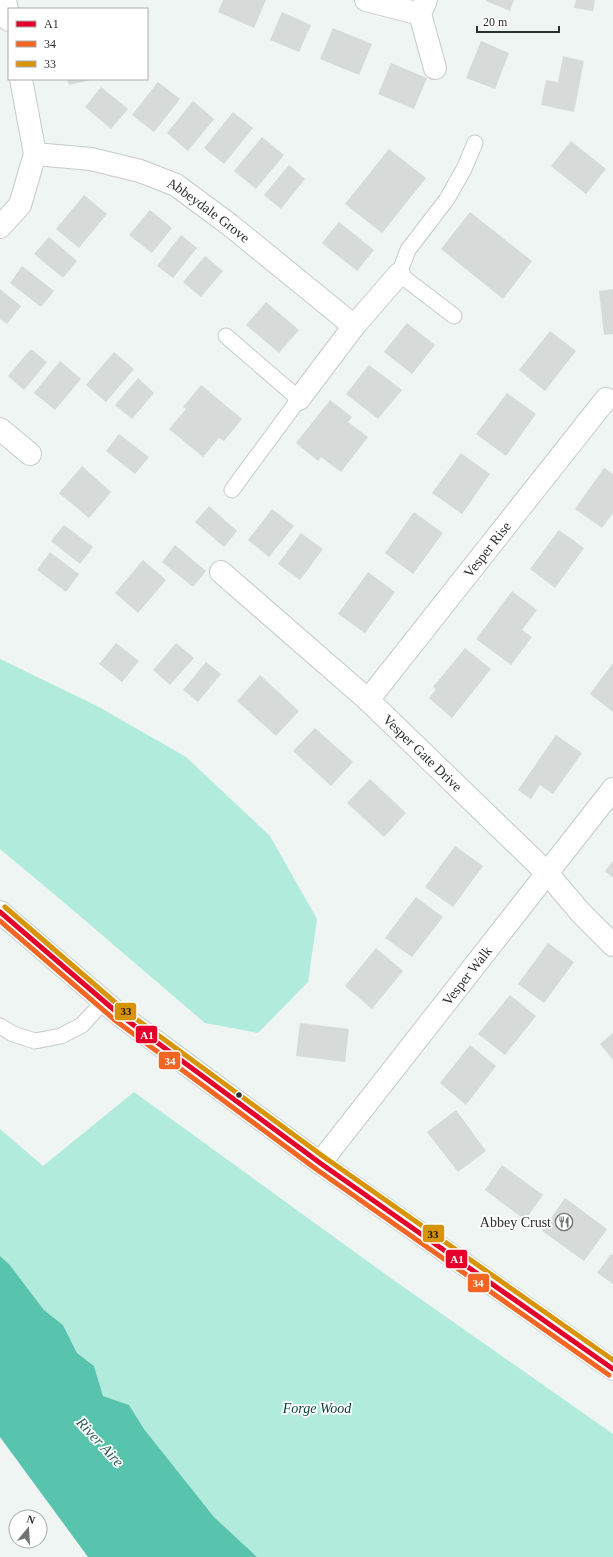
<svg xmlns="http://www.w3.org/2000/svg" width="613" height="1557" viewBox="0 0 613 1557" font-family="Georgia,serif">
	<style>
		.green { fill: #b0ebdb }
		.water { fill: #59c4ae }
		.building { fill: #d6dbd9 }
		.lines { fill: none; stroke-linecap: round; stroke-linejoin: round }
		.service-casing { stroke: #c7cbca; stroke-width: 17 }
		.minor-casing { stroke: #c7cbca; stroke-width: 24 }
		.primary-casing { stroke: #c7cbca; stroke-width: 24 }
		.service { stroke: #fdfefd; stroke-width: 15 }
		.minor { stroke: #fdfefd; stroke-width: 22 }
		.primary { stroke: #fdfefd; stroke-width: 22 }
		.bus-1-casing { stroke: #fff; stroke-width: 8 }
		.bus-2-casing { stroke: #fff; stroke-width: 8 }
		.bus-3-casing { stroke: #fff; stroke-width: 8 }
		.bus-1 { stroke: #e4002b; stroke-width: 5 }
		.bus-2 { stroke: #f26522; stroke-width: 5 }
		.bus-3 { stroke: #d89407; stroke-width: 5 }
		.bus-dot { fill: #2a2f2d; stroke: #fff; stroke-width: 1.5 }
		.labels { text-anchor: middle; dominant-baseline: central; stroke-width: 3.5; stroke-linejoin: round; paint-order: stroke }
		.street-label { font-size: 14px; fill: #2a2f2d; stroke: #fff }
		.poi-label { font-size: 14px; fill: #2a2f2d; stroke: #fff; text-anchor: end }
		.park-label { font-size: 14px; font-style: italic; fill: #023f33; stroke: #fff }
		.water-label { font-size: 15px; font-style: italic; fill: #2c6153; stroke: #fff }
		.line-badge { stroke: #fff; stroke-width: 1.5 }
		.badge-label { font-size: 11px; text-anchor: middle; font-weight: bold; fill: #fff }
		.pale-badge-label { font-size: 11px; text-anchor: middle; font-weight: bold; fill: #111 }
	</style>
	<rect width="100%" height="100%" fill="#eff5f3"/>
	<g class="green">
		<polygon points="0,659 97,706 186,757 270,836 317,919 308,982 258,1033 205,1023 60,899 0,849"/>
		<polygon points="134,1092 392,1279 613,1434 613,1557 257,1557 214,1517 144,1429 129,1405 103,1396 94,1366 77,1353 63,1325 44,1310 9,1264 0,1256 0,1129 43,1166"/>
	</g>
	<polygon class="water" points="0,1256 9,1264 44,1310 63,1325 77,1353 94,1366 103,1396 129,1405 144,1429 214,1517 257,1557 88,1557 0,1437"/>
	<g class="building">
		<polygon points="223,0 266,0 254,28 218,12"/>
		<polygon points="487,0 514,0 510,11 486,1"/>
		<polygon points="576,0 595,0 593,11 574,8"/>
		<polygon points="282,12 311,25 299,52 270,40"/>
		<polygon points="333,28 372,44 359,75 320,59"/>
		<polygon points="481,41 509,53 495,89 466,78"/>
		<polygon points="563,56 584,61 574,112 541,105 546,80 558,82"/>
		<polygon points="391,63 427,78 414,109 378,94"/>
		<polygon points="67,79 91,79 91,80 69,85"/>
		<polygon points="158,82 180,99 154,132 132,115"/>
		<polygon points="101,87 128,109 111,129 85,107"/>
		<polygon points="193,101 214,119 188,151 167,133"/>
		<polygon points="233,112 253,128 224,164 204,148"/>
		<polygon points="262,137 284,155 256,189 234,171"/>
		<polygon points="571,141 606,169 586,194 551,166"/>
		<polygon points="389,149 426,178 382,233 345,204"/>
		<polygon points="289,165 305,179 281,209 264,195"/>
		<polygon points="84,195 107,214 79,248 56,229"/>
		<polygon points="150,210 172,228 152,253 129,235"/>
		<polygon points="470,212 532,261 503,299 441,249"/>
		<polygon points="339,222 374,250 357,271 322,243"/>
		<polygon points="181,235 197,248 173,278 157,266"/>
		<polygon points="49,237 77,261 63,278 34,254"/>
		<polygon points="205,256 223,271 201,297 183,282"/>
		<polygon points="22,266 54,291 41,307 10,283"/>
		<polygon points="0,289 21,306 7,324 0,319"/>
		<polygon points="613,289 613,334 604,335 599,291"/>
		<polygon points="266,302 299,330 279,353 246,325"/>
		<polygon points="407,323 435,345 412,374 384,352"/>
		<polygon points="550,331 576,351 545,391 519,370"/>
		<polygon points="31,349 47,362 24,390 8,376"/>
		<polygon points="114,352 134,369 106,402 86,385"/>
		<polygon points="60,361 81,379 55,410 34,393"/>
		<polygon points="369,365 402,390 378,419 346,394"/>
		<polygon points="138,378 154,393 132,419 115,405"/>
		<polygon points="201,385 242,419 224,441 219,438 203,457 169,429 186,409 183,407"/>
		<polygon points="507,393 536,414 506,456 476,434"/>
		<polygon points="330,400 352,417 348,422 368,437 341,472 321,457 318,461 296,443"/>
		<polygon points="119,434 149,457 135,474 106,451"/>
		<polygon points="461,453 490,474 462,514 432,493"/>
		<polygon points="82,466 111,492 89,518 59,493"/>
		<polygon points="604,468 613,474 613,513 602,528 575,509"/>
		<polygon points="209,506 237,531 224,547 195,522"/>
		<polygon points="272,509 294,526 269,557 248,540"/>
		<polygon points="414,512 443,533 413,574 385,553"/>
		<polygon points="64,525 93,547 80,564 51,541"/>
		<polygon points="559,530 584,548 555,588 530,569"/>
		<polygon points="301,533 323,549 300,580 278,564"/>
		<polygon points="175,545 206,571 193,587 162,562"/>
		<polygon points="50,552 79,574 66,592 37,570"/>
		<polygon points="143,560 166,580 138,613 115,593"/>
		<polygon points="368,572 395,592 365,633 338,614"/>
		<polygon points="512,591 537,610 522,630 532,637 511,665 476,639"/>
		<polygon points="116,643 139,661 122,682 99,664"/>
		<polygon points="176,643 194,658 170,685 153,670"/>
		<polygon points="465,648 491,669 452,718 429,698 436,689 433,687"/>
		<polygon points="206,662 221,674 198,702 183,690"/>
		<polygon points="613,663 613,712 590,694"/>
		<polygon points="260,675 299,711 276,736 237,701"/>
		<polygon points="315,728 353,762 331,786 293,751"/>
		<polygon points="556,735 582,753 553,794 540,785 531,799 518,790"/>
		<polygon points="370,779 406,813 384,837 347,803"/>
		<polygon points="455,846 483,866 453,907 425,887"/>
		<polygon points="613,861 613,878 605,871"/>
		<polygon points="416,897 443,917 412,957 385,938"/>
		<polygon points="548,943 574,962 544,1003 518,984"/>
		<polygon points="376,948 403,971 372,1009 345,986"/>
		<polygon points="510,995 536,1016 505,1055 478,1034"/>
		<polygon points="300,1023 349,1029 345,1062 296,1056"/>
		<polygon points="613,1033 613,1060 600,1044"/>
		<polygon points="470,1045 496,1066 466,1105 440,1083"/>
		<polygon points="456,1110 486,1151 458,1172 427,1132"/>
		<polygon points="502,1165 543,1195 525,1220 485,1190"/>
		<polygon points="565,1198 607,1229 584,1261 542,1231"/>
		<polygon points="611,1254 613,1255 613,1284 597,1273"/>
	</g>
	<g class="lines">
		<defs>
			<g id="service">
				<polyline points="454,316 399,274 408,250 447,199 464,169 475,143"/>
				<polyline points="226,336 299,399 232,490"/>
				<polyline points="0,1026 13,1034 35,1041 61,1036 82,1025 104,1001"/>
			</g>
			<g id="minor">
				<polyline points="5,0 9,20"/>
				<polyline points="366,0 420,14 426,0"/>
				<polyline points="420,14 435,68"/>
				<path id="s1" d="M 35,154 L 91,159 L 140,171 L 176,185 L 230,225 L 354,326 L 399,274"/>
				<polyline points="0,227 20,205 35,154 21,79"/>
				<polyline points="299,399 354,326"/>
				<polyline points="0,429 30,454"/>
				<path id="s2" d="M 221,572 L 368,700 L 547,873 L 581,913 L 613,945"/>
				<path id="s3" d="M 368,700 L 606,399"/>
				<path id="s4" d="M 320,1163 L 613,789"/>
			</g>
			<polyline id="primary" points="0,912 120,1015 197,1072 320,1163 613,1369"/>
		</defs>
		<use href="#service" class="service-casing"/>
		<use href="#minor" class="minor-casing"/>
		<use href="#primary" class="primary-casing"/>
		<use href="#service" class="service"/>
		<use href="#minor" class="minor"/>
		<use href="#primary" class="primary"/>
		<defs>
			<polyline id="bus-1" points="0,912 120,1015 320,1163 613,1369"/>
			<polyline id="bus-2" points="0,921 116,1021 316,1169 609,1375"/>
			<polyline id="bus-3" points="5,907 124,1010 324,1157 613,1360"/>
		</defs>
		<use href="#bus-1" class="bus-1-casing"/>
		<use href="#bus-2" class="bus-2-casing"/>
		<use href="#bus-3" class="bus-3-casing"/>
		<use href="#bus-1" class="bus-1"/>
		<use href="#bus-2" class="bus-2"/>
		<use href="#bus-3" class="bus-3"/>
	</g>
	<defs>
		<symbol id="restaurant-ring" viewBox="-11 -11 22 22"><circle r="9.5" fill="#fff" stroke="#6f7472" stroke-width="1.5"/><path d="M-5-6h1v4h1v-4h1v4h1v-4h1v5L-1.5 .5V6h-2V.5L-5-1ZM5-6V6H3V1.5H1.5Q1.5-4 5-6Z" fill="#6f7472"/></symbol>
	</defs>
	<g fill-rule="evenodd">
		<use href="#restaurant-ring" x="554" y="1212" width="20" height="20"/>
	</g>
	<circle class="bus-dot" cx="239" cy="1095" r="3.5"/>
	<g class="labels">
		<g class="street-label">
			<text stroke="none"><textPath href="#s1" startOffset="186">Abbeydale Grove</textPath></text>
			<text stroke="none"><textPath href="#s3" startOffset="192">Vesper Rise</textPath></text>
			<text stroke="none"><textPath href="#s2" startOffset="271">Vesper Gate Drive</textPath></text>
			<text stroke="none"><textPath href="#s4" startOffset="238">Vesper Walk</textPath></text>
		</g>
		<g class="poi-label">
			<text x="551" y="1222">Abbey Crust</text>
		</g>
		<g class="park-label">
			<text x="317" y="1408">Forge Wood</text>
		</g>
		<g class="water-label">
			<text transform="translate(100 1442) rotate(47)">River Aire</text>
		</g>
	</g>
	<g class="line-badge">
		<rect x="114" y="1002" width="23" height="19" rx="4" fill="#d89407"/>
		<rect x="135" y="1025" width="23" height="19" rx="4" fill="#e4002b"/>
		<rect x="158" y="1051" width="23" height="19" rx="4" fill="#f26522"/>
		<rect x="422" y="1224" width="23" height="19" rx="4" fill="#d89407"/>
		<rect x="445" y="1249" width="23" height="20" rx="4" fill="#e4002b"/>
		<rect x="467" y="1273" width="23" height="20" rx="4" fill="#f26522"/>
	</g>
	<g class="badge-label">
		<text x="147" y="1039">A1</text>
		<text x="170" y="1065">34</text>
		<text x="457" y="1263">A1</text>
		<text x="478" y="1287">34</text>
	</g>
	<g class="pale-badge-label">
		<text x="126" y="1015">33</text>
		<text x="433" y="1238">33</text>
	</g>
	<rect x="8" y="8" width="140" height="72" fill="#ffffff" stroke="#aaacab"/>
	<rect x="16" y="21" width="20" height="6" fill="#e4002b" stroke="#aaacab"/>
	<text x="44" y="28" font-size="12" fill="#2a2f2d">A1</text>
	<rect x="16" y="41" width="20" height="6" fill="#f26522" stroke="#aaacab"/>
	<text x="44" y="48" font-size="12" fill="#2a2f2d">34</text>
	<rect x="16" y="61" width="20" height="6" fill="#d89407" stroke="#aaacab"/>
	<text x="44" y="68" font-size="12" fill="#2a2f2d">33</text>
	<g transform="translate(28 1529) rotate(18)"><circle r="19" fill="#ffffff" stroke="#aaacab"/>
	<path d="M0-3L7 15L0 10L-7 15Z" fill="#6f7472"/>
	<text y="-6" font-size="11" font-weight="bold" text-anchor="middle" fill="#2a2f2d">N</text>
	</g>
	<path d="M477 26v6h82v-6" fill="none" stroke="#2a2f2d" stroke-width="2"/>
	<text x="483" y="26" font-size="12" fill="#2a2f2d" stroke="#ffffff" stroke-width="3" paint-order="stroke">20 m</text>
</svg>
